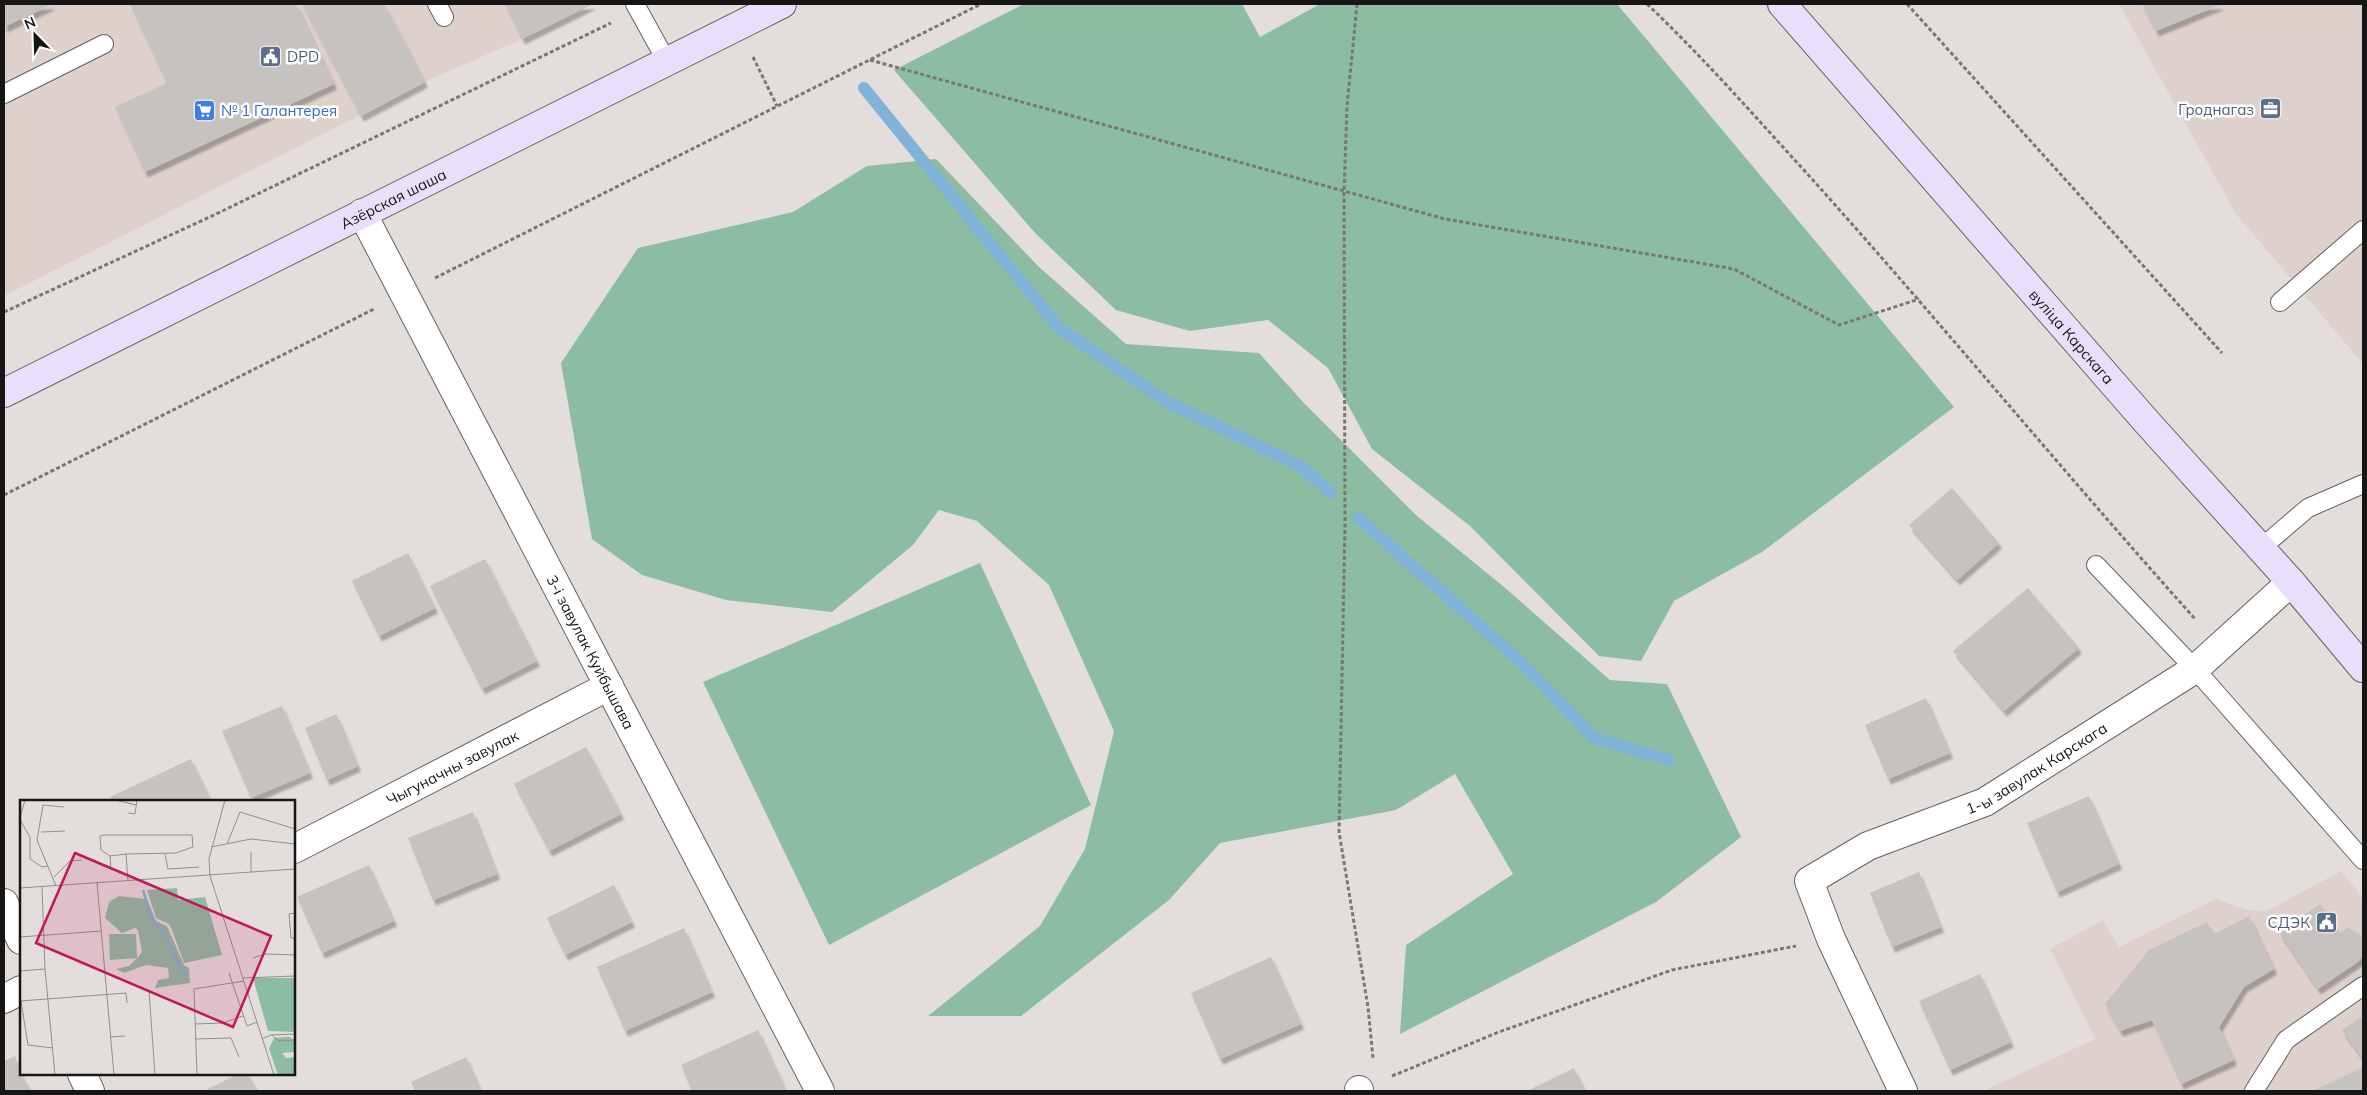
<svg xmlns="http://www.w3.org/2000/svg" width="2367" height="1095" viewBox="0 0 2367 1095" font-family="Mulish,sans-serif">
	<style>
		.built { fill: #ded1cb }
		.green { fill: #8cbda2 }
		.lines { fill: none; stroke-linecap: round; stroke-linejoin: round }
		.stream { stroke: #81b2d8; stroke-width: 12 }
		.building { fill: #c6c2bf; filter: url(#shadow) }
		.lane-casing { stroke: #666260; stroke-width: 20 }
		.street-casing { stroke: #666260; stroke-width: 30 }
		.secondary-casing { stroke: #666260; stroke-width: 30 }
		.path { stroke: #7a7674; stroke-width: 3; stroke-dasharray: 4 2.5; stroke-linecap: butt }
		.lane { stroke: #fff; stroke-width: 18 }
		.street { stroke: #fff; stroke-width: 28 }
		.secondary { stroke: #e9dffa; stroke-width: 28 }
		.labels { text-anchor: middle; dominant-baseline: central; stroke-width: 5; stroke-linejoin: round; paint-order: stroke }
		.service-label { font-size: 15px; fill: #4e5e75; stroke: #fff; text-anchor: end }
		.shop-label { font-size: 15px; fill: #366cbe; stroke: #fff; text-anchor: start }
		.street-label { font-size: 15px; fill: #181615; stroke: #fff }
		.inset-river { fill: none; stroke: #81b2d8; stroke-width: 2.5 }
		.inset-road { fill: none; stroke: #928e8c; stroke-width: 1 }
		.view { fill: #c2185b; fill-opacity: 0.15; stroke: #c2185b; stroke-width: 2.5 }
		.inset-edge { fill: none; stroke: #181615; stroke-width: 2.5 }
	</style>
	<defs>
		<filter id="shadow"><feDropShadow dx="3" dy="5.5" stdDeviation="1" flood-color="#0004"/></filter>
	</defs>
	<rect width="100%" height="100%" fill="#e3dedb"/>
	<g class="built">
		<polygon points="4,4 593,4 522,39 425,82 4,296"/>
		<polygon points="2119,4 2363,4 2363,364 2236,214"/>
		<polygon points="2341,871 2363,898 2363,1091 1983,1091 2095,1039 2050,949 2103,920 2119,947 2216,899 2247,910 2267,911"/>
	</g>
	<g class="green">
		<polygon points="1024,4 1242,4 1260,37 1320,4 1617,4 1954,407 1762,552 1674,601 1641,661 1599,656 1470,526 1372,449 1328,368 1268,320 1190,331 1116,310 1036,234 894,70"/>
		<polygon points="936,159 1038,266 1126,344 1259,353 1303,402 1417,516 1504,587 1610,680 1667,684 1741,837 1656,902 1400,1034 1406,945 1513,874 1455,774 1396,810 1220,843 1169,900 1021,1016 928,1016 1040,926 1085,849 1114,731 1049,585 977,521 939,510 913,545 832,612 726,600 642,575 592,539 561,363 638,248 793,212 867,166"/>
		<polygon points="980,563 1091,805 829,945 703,682"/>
	</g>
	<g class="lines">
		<g class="stream">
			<polyline points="864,88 1059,328 1166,401 1302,467 1331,493"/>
			<polyline points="1359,518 1523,664 1594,738 1669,760"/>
		</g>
	</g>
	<g class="building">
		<polygon points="4,4 53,4 4,27"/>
		<polygon points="130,4 296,4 334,84 145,172 115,107 167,83"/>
		<polygon points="302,4 384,4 425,82 361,116"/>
		<polygon points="505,4 593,4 522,39"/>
		<polygon points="2142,4 2222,4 2156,31"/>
		<polygon points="1952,488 1999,543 1957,580 1909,525"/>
		<polygon points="408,553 435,608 379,636 352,581"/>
		<polygon points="485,559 537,661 482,689 430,586"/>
		<polygon points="2028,588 2079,648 2004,711 1953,651"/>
		<polygon points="1926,698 1950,753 1888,779 1865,725"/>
		<polygon points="282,706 310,773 251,798 222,731"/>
		<polygon points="336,714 358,766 327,780 305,728"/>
		<polygon points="586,747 621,814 549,851 514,784"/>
		<polygon points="191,759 211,801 112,801 110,797"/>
		<polygon points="2089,796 2119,864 2057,892 2027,823"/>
		<polygon points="473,812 497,874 433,900 408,838"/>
		<polygon points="369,865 394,921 322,953 297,897"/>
		<polygon points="1919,872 1941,927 1892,947 1870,893"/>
		<polygon points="614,885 632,922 565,955 547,918"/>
		<polygon points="2320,904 2340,933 2347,927 2362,936 2363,956 2359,961 2318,989 2279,932"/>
		<polygon points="2249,916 2274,969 2244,987 2219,1027 2234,1060 2181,1084 2152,1020 2120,1031 2105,1004 2149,950 2207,922 2214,934"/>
		<polygon points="684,928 712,992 625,1031 597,967"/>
		<polygon points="1271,957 1301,1024 1220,1059 1191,993"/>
		<polygon points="1980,974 2011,1042 1950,1070 1919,1001"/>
		<polygon points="2363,1016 2363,1059 2342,1030"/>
		<polygon points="758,1030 786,1091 692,1091 681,1065"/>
		<polygon points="15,1056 21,1074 31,1091 4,1091 4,1061"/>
		<polygon points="466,1057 481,1091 415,1091 411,1082"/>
		<polygon points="2363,1067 2363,1091 2313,1091"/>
		<polygon points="1574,1068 1585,1091 1527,1091"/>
		<polygon points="238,1074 248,1074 257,1091 204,1091"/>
	</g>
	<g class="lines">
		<defs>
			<g id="lane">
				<polyline points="437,4 444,17"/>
				<polyline points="635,4 667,62"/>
				<polyline points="4,94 104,44"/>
				<polyline points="2280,302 2363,230"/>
				<polyline points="2261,548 2308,508 2363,484"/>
				<polyline points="2096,565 2195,669 2363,860"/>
				<polyline points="2254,1091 2286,1040 2363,986"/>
			</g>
			<g id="street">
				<path id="s1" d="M 362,213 L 820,1091"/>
				<path id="s2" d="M 294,849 L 609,686"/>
				<polyline points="4,903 21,940"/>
				<polyline points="4,999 21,990"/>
				<polyline points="82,1074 90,1091"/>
				<polyline points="1359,1090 1359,1091"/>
				<path id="s3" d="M 1903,1091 L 1831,939 L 1809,881 L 1868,846 L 1985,802 L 2195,669 L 2291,582"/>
			</g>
			<g id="secondary">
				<path id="s4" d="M 1782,4 L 2145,420 L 2291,582 L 2363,668"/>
				<path id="s5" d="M 4,393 L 782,4"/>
			</g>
		</defs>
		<use href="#lane" class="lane-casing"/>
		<use href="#street" class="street-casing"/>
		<use href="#secondary" class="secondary-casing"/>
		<g class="path">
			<polyline points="1357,4 1347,106 1344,192 1345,524 1339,832 1368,1007 1373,1058"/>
			<path d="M 1647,4 C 1705,59 1758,120 1812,179 C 1942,324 2066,475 2196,620"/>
			<polyline points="1907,4 2222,353"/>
			<polyline points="753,57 777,106"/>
			<polyline points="870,60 1445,219 1734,269 1839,325 1919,299"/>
			<polyline points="435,278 981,4"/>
			<polyline points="4,312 214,215 611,23"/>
			<polyline points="4,495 374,309"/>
			<polyline points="1392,1076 1499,1032 1672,970 1796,946"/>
		</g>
		<use href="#lane" class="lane"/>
		<use href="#street" class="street"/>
		<use href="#secondary" class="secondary"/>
	</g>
	<defs>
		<symbol id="civic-square" viewBox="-11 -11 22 22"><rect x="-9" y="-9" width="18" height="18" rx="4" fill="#5c6f8a" stroke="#fff"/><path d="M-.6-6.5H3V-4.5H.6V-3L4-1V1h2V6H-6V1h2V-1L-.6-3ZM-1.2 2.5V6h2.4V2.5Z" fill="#fff"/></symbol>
		<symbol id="office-square" viewBox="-11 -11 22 22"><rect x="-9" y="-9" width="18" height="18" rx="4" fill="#5c6f8a" stroke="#fff"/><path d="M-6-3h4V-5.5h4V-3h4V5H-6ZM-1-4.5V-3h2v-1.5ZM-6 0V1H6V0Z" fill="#fff"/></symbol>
		<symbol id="supermarket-square" viewBox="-11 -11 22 22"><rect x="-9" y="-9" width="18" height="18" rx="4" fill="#3f7fe0" stroke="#fff"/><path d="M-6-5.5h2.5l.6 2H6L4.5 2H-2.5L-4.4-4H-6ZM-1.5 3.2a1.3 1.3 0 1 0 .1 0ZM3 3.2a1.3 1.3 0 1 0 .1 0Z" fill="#fff"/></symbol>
	</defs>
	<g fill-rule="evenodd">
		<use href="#civic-square" x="258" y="44" width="25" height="25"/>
		<use href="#office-square" x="2258" y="96" width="25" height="25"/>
		<use href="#supermarket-square" x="192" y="98" width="25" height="25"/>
		<use href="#civic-square" x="2314" y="910" width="25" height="25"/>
	</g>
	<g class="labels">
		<g class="service-label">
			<text x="287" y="56" text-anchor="start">DPD</text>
			<text x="2254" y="109">Гроднагаз</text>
			<text x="2310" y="922">СДЭК</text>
		</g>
		<g class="shop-label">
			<text x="221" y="110">№ 1 Галантерея</text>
		</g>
		<g class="street-label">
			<text stroke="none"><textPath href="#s5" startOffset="435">Азёрская шаша</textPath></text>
			<text stroke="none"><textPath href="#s4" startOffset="441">вуліца Карскага</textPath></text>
			<text stroke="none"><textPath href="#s1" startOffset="495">3-і завулак Куйбышава</textPath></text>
			<text stroke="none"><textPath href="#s2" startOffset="178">Чыгуначны завулак</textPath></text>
			<text stroke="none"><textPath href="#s3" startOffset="485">1-ы завулак Карскага</textPath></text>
		</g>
	</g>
	<g transform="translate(20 800)">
		<rect width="275" height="275" fill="#e3dedb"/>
		<path d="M 157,88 L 158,100 L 185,97 L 202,155 L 164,163 L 152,130 L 149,124 L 136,118 L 127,90 ZM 99,96 L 127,99 L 136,121 L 147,126 L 164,165 L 169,168 L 170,183 L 135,188 L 138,180 L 149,178 L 148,168 L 126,165 L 104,173 L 96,169 L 109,166 L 117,158 L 90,160 L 89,134 L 116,134 L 117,158 L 122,152 L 118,130 L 115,128 L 102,133 L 85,118 L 89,102 ZM 233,178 L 275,178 L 275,232 L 248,231 ZM 269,237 L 275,240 L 275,252 L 262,253 L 266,258 L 275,257 L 275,275 L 258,275 L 249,249 L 254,238 Z" fill="#8cbda2"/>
		<path class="inset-river" d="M 123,90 L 131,117 L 148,140M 149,143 L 161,170 L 166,174"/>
		<path class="inset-road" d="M 95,0 L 116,5M 108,13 L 115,14 L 117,0M 0,18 L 5,0M 0,20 L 10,37 L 10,59 L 22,67 L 28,66M 21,32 L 45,31M 207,44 L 220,12 L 275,29M 191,47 L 231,39 L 275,44M 145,54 L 148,69 L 179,67M 90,56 L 106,54M 91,70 L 90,56 L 81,50 L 80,36 L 84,35 L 172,35 L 173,47 L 156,53 L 106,54 L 108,81M 231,72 L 231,52M 190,76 L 189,59 L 205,0M 190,76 L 254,275M 34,77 L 50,61 L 62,60M 77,83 L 94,275M 36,86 L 17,40 L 23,5 L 44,7M 22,87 L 25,169 L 35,275M 0,88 L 275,69M 275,113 L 269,114 L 271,138 L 275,138M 0,137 L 81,131M 233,158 L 245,154 L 275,155M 0,171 L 25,169M 209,173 L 227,226 L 237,222M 223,178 L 275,176M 129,191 L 135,275M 0,201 L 106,193 L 107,203M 1,201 L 8,245 L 33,248M 175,224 L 203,223 L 223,216M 252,235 L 259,241 L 275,240M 90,237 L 105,236M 175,239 L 211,238 L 219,257M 242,239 L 251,235 L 275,234M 177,275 L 174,189 L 224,181"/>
		<path class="view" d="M 55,53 L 251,136 L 213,227 L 16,143 Z"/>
		<rect width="275" height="275" class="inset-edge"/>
	</g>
	<rect width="2367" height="1095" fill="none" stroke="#181615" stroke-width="10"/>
	<g transform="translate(35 35) rotate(337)" stroke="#ffffff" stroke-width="4" paint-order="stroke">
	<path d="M0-4L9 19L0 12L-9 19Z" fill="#181615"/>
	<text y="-8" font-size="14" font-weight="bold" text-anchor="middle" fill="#181615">N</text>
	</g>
</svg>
